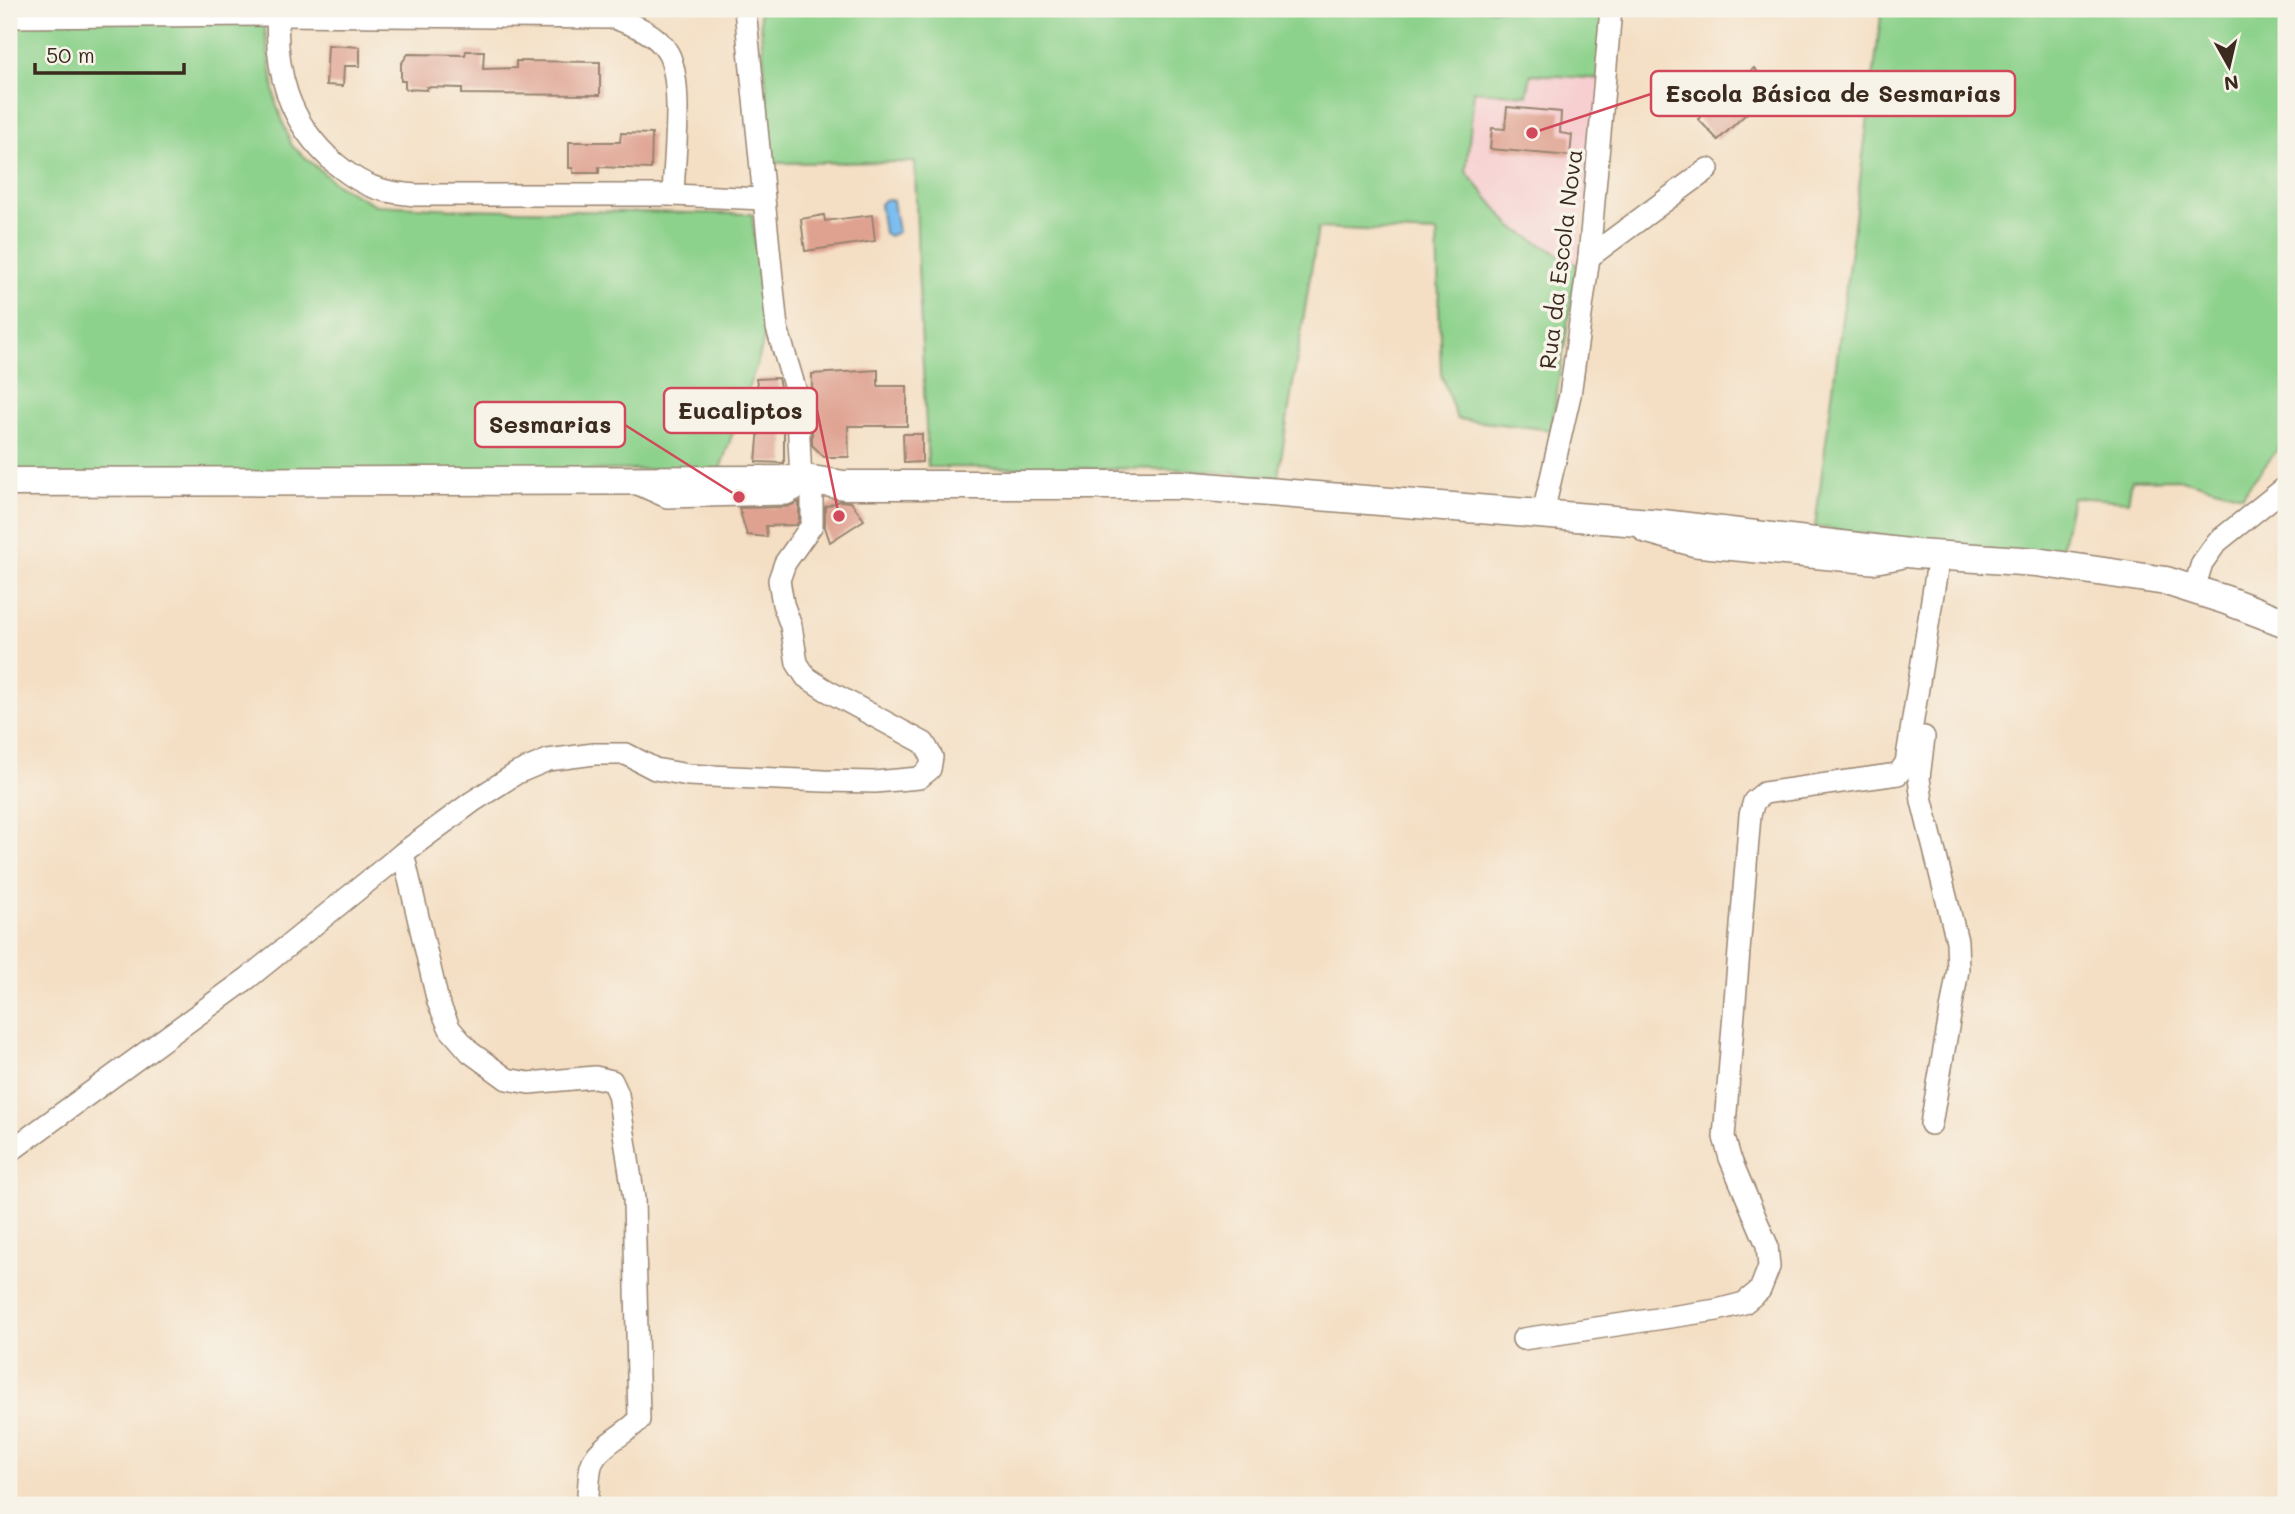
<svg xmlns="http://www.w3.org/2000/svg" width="2295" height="1514" viewBox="0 0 2295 1514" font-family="Mali,sans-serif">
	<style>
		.built { fill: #f7cfd0 }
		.green { fill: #8dd28c; stroke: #647e55; stroke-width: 2 }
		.water { fill: #7abdf0; stroke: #5a7487; stroke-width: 2 }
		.building { fill: #dfa291 }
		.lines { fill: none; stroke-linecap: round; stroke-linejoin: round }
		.minor-casing { stroke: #988471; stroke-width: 24 }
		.major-casing { stroke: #988471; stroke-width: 31 }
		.minor { stroke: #fff; stroke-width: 21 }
		.major { stroke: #fff; stroke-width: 28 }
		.labels { text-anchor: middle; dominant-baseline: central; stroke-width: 7; stroke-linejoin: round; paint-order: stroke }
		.street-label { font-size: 23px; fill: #3b2a1e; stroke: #f7f3e8 }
		.leader { fill: none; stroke: #d1495b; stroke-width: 2.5 }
		.callout-dot { fill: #d1495b; stroke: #f7f3e8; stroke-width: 2.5 }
		.callout { fill: #f7f3e8; stroke: #d1495b; stroke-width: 2.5 }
		.callout-label { font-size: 24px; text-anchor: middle; font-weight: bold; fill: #3b2a1e }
	</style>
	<rect width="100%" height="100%" fill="#f7f3e8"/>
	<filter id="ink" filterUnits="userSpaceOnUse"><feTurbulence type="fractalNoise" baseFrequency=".0143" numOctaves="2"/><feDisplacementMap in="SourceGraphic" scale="14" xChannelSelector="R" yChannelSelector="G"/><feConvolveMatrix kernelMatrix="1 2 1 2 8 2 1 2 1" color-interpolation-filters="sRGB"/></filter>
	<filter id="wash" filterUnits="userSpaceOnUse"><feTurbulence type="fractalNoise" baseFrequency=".00686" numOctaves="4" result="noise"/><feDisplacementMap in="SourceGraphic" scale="28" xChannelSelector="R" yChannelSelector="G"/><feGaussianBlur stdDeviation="1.57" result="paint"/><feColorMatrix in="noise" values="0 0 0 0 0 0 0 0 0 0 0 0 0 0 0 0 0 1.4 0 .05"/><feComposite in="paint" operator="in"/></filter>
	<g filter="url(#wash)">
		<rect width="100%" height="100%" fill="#f4dfc4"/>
		<polygon class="built" points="1531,73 1601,79 1577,265 1512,227 1466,172 1474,91 1527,95"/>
		<g class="green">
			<polygon points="9,9 264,23 276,104 292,146 337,185 376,205 457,209 752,214 765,334 759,358 720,469 9,476"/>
			<polygon points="759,9 1604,9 1601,79 1531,74 1527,95 1474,91 1466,172 1512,227 1577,265 1551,430 1457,419 1441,374 1437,233 1318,228 1278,477 1174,469 928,467 918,267 915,162 773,163"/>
			<polygon points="1882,9 2276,9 2286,22 2286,439 2242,495 2181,479 2132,480 2128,501 2072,497 2059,560 1815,527"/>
		</g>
		<polygon class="water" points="889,199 893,201 898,232 889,236 884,233 880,204 884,200"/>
		<g id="blocks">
			<g class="building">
				<polygon points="328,45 360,47 360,66 344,66 343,86 326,85"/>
				<polygon points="466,51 484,51 483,69 516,68 516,61 600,62 600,95 462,94 462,88 427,87 427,90 405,89 405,81 401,81 401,64 408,54 465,55"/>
				<polygon points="1754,68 1773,89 1718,140 1698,119"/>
				<polygon points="1507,107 1561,112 1560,133 1572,135 1570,156 1490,149 1492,128 1505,129"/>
				<polygon points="621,133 652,134 651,169 599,167 599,173 573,173 573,168 569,168 569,142 620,142"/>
				<polygon points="824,215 825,221 872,215 875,241 805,251 801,219"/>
				<polygon points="878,370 878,386 907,386 907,426 848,426 849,457 824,457 812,445 812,374"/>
				<polygon points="778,378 784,404 784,463 756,462 761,404 756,379"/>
				<polygon points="903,434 922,434 922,462 904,463"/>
				<polygon points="839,501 851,502 864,520 830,542 825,527 825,507"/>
				<polygon points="799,502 799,521 796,525 766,526 767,537 747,535 739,508 786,507"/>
			</g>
		</g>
	</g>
	<g filter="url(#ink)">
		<use href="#blocks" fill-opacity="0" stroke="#988471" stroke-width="2"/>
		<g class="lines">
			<defs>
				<g id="minor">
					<path d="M 278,9 C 274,71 288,123 336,164 C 349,175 366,186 383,190 C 393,193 404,194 415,195 L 673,195 L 763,199"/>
					<polyline points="745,9 777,328 797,395 801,481"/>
					<path d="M 9,17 L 278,15 L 614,18 C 634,25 657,33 668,53 C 684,82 674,160 673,195"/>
					<polyline points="1589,257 1708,169"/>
					<polyline points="638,484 667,497 786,494 810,481"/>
					<polyline points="1543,513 1570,395 1589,257 1611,9"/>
					<polyline points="1645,532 1695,546 1872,563 1900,558"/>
					<polyline points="2194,589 2202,563 2217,542 2286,487"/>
					<polyline points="1924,737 1919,778 1922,801 1957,941 1958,970 1931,1124"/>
					<path d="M 403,853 L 438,1002 L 450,1029 L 470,1052 L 507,1079 L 529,1083 L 595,1077 L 612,1081 L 618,1094 L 634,1199 L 639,1420 C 626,1434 596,1447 591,1466 C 589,1474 589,1485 588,1494"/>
					<polyline points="9,1152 248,978 403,853 472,802 517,773 548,760 594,754 626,754 655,769 688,775 824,781 875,782 919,778 930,769 932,757 924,743 826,690 806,677 797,663 791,626 783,604 779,580 785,563 812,525 812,480"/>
					<polyline points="1523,1339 1717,1310 1744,1303 1760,1290 1769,1267 1767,1245 1730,1158 1724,1137 1750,815 1754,801 1764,793 1898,774 1906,763 1939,556"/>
				</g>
				<polyline id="major" points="9,482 812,480 844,485 1182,485 1663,524 1917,554 2036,562 2166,581 2226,600 2286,623"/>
			</defs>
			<use href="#minor" class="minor-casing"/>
			<use href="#major" class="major-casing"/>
			<use href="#minor" class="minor"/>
			<use href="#major" class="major"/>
		</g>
	</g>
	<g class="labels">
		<g class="street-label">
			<text transform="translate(1560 259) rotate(-83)">Rua da Escola Nova</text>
		</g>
	</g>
	<path class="leader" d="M1532 133L1651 94M839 516L817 410M739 497L625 425"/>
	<g class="callout-dot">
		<circle cx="1532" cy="133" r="7"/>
		<circle cx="839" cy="516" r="7"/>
		<circle cx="739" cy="497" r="7"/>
	</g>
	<g class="callout">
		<rect x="1651" y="71" width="364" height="45" rx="7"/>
		<rect x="664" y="388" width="153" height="45" rx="7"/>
		<rect x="475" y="402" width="150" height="45" rx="7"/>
	</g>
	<g class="callout-label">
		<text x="1833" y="102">Escola Básica de Sesmarias</text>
		<text x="740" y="419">Eucaliptos</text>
		<text x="550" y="433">Sesmarias</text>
	</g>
	<rect width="2295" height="1514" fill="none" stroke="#f7f3e8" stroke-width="35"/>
	<g transform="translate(2229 66) rotate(172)" stroke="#f7f3e8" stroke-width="5" paint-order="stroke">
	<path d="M0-5L12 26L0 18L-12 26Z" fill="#3b2a1e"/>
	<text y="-10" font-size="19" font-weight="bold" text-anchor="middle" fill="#3b2a1e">N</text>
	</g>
	<path d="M35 63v10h149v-10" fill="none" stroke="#3b2a1e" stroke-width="3.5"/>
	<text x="46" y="63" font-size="21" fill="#3b2a1e" stroke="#f7f3e8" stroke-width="5" paint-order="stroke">50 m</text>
</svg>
